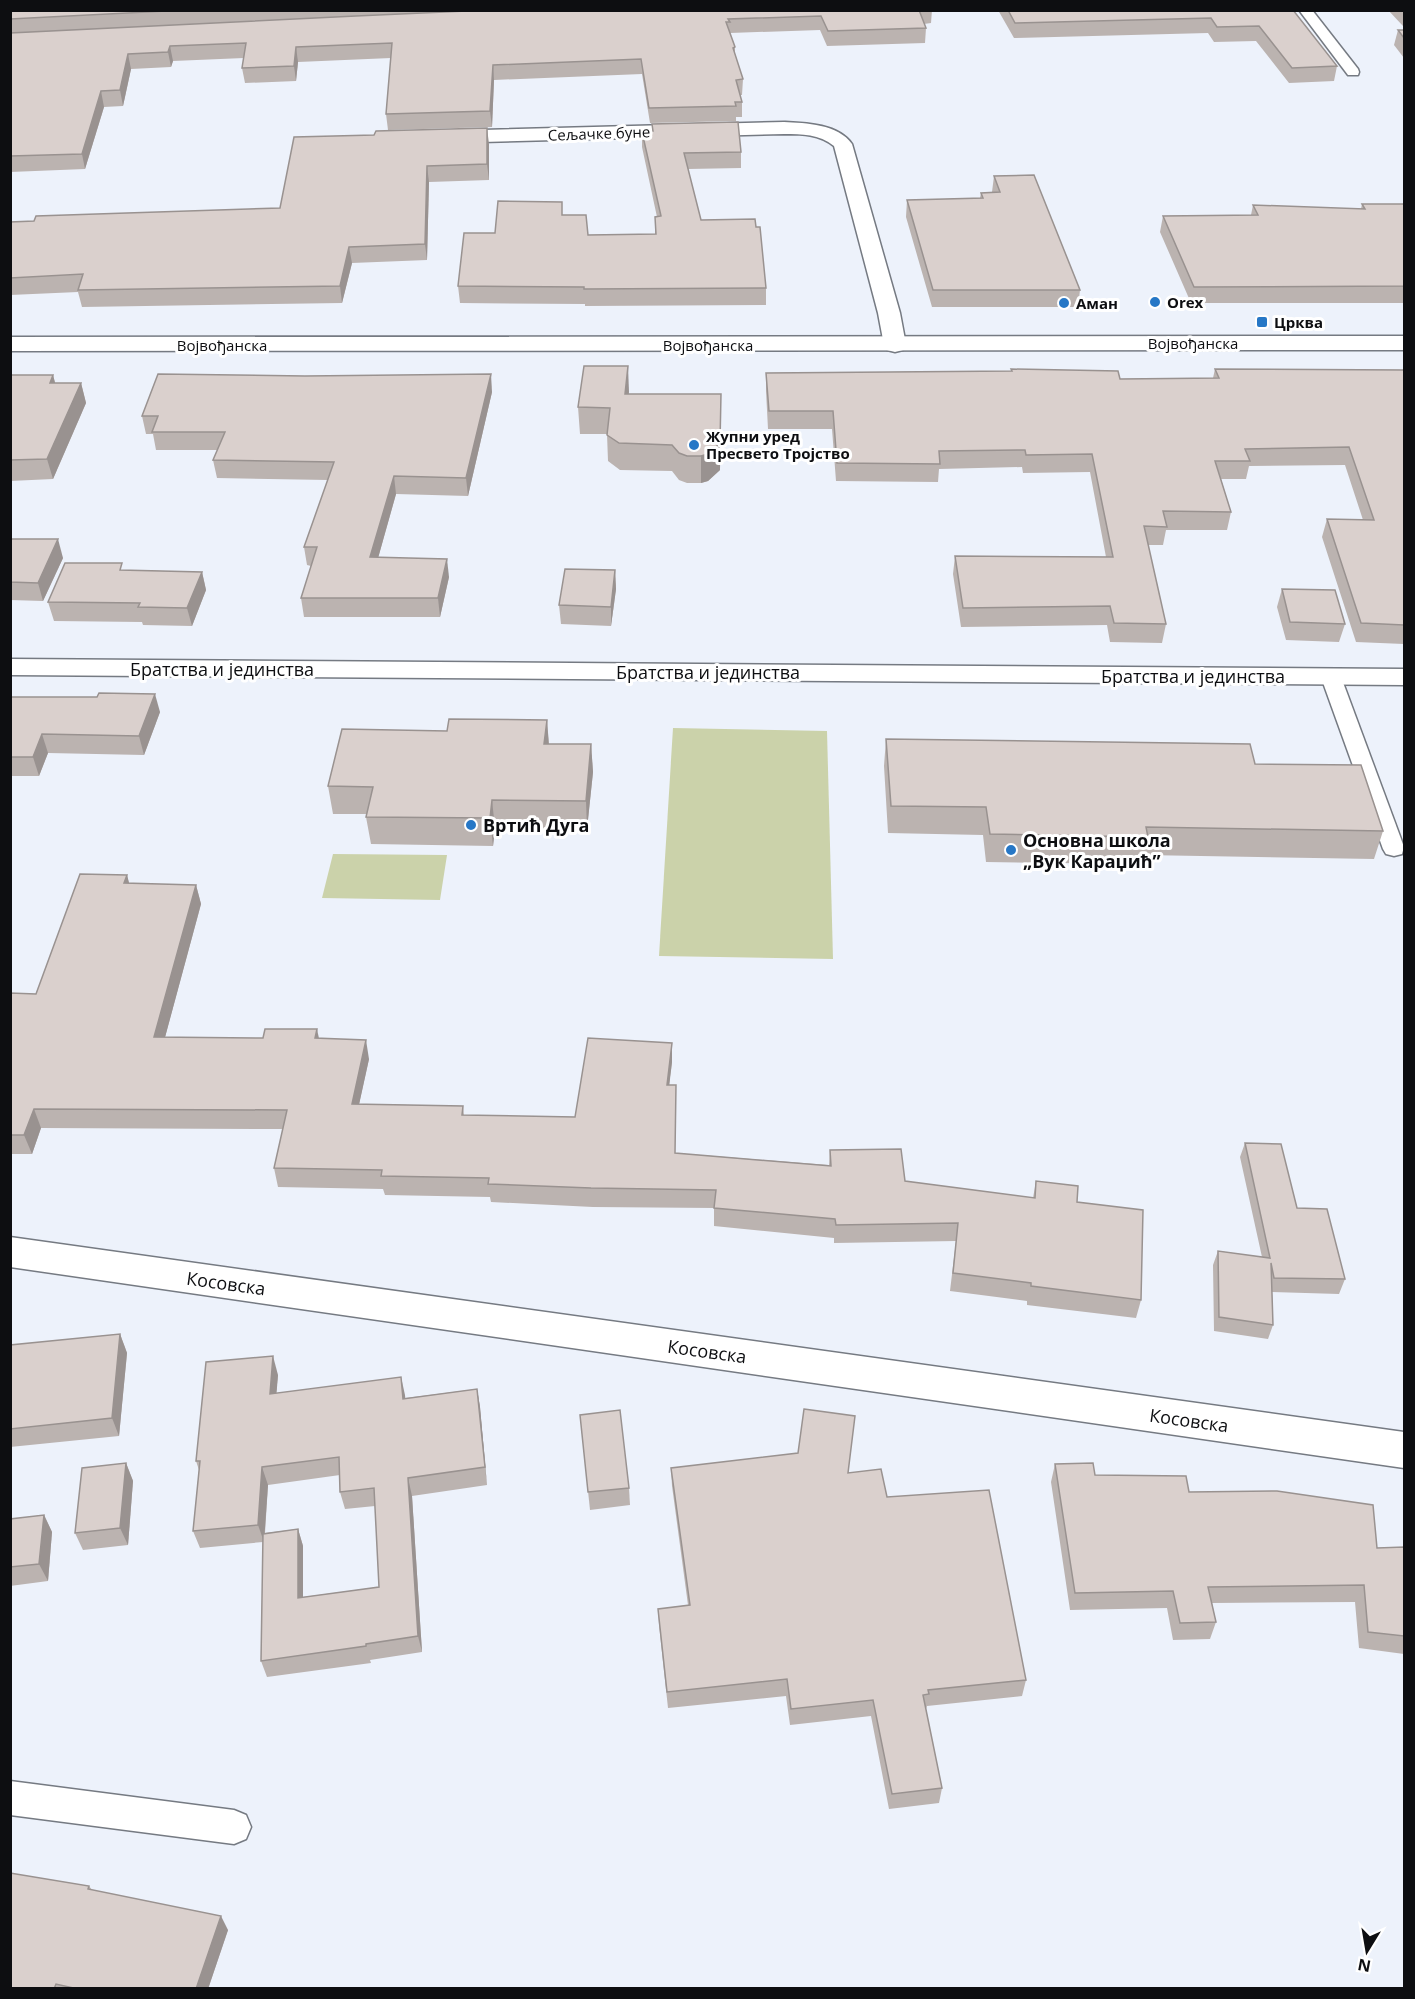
<svg xmlns="http://www.w3.org/2000/svg" width="1415" height="1999" viewBox="0 0 1415 1999" font-family="'Open Sans',sans-serif">
	<style>
		.green { fill: #cbd2aa }
		.lines { fill: none; stroke-linecap: round; stroke-linejoin: round }
		.lane-casing { stroke: #757a82; stroke-width: 3 }
		.street-casing { stroke: #757a82; stroke-width: 3 }
		.secondary-casing { stroke: #757a82; stroke-width: 3 }
		.lane { fill: #fff; fill-rule: evenodd }
		.street { fill: #fff; fill-rule: evenodd }
		.secondary { fill: #fff; fill-rule: evenodd }
		.wall { fill: #bbb3b0; fill-rule: evenodd }
		.shaded-wall { fill: #999290 }
		.building { fill: #dad0cd; stroke: #999290; stroke-width: 1.5 }
		.poi-dot { fill: #2677c6; stroke: #fff; stroke-width: 2 }
		.labels { text-anchor: middle; dominant-baseline: central; stroke-width: 6; stroke-linejoin: round; paint-order: stroke }
		.far-street-label { font-size: 15px; fill: #0d0e11; stroke: #fff }
		.far-poi-label { font-size: 15px; font-weight: bold; fill: #0d0e11; stroke: #fff; text-anchor: start }
		.street-label { font-size: 18px; fill: #0d0e11; stroke: #fff }
		.poi-label { font-size: 18px; font-weight: bold; fill: #0d0e11; stroke: #fff; text-anchor: start }
	</style>
	<rect width="100%" height="100%" fill="#edf2fb"/>
	<g class="green">
		<polygon points="673,728 827,731 833,959 659,956"/>
		<polygon points="333,854 447,855 440,900 322,898"/>
	</g>
	<g class="lines">
		<defs>
			<g id="lane">
				<polygon points="1299,10 1312,10 1358,69 1359,72 1358,75 1348,75"/>
				<polygon points="1331,671 1338,673 1341,677 1404,847 1402,854 1394,856 1386,854 1383,849 1321,677 1324,673"/>
				<polygon points="10,1781 234,1810 246,1815 251,1827 246,1839 234,1844 10,1815"/>
			</g>
			<g id="street">
				<path d="M 784,122 C 806,123 838,124 852,144 L 900,313 L 906,345 L 903,350 L 895,352 L 887,350 L 884,345 L 878,313 L 834,146 C 819,134 802,134 784,134 L 445,143 L 438,141 L 436,137 L 438,133 L 445,131 Z"/>
				<polygon points="10,659 1404,669 1404,685 10,675"/>
				<polygon points="10,1237 1404,1432 1404,1468 10,1267"/>
			</g>
			<polygon id="secondary" points="1404,336 1404,350 10,351 10,337"/>
		</defs>
		<use href="#lane" class="lane-casing"/>
		<use href="#street" class="street-casing"/>
		<use href="#secondary" class="secondary-casing"/>
		<use href="#lane" class="lane"/>
		<use href="#street" class="street"/>
		<use href="#secondary" class="secondary"/>
	</g>
	<g class="wall">
		<polygon points="10,10 932,10 931,23 924,24 926,28 925,43 827,46 820,30 730,33 735,47 735,54 743,79 742,95 740,95 742,102 742,117 736,117 736,121 650,123 642,74 494,80 492,127 388,130 386,114 391,58 298,62 296,81 245,83 242,68 244,58 173,61 171,67 131,69 123,106 104,107 85,169 10,172"/>
		<polygon points="998,10 1293,10 1337,66 1334,81 1289,83 1256,41 1214,42 1208,33 1014,38"/>
		<polygon points="1388,10 1404,10 1404,26 1403,26"/>
		<polygon points="1398,30 1404,30 1404,58 1394,45"/>
		<polygon points="652,124 741,152 741,168 688,169 701,220 766,288 766,305 585,306 585,304 460,303 458,286 495,233 562,215 588,235 655,234 655,217 657,217 642,147 642,132 652,131"/>
		<polygon points="489,144 489,180 429,182 427,260 352,263 342,303 82,307 78,292 10,295 10,222 34,221 280,208"/>
		<polygon points="994,176 1080,290 1078,307 932,307 906,217 907,200 980,198 981,193 992,192"/>
		<polygon points="1362,204 1404,204 1404,303 1191,303 1160,232 1163,216 1251,215 1253,205 1361,209"/>
		<polygon points="1011,369 1120,379 1213,378 1215,369 1404,370 1404,644 1356,642 1322,537 1327,519 1363,520 1345,465 1249,466 1246,479 1221,479 1231,512 1227,530 1166,530 1163,545 1148,545 1166,624 1162,643 1110,642 1107,625 961,627 953,574 955,556 1106,557 1090,472 1023,473 1022,467 939,469 938,482 836,481 832,429 768,429 766,391 766,373 1011,371"/>
		<polygon points="10,375 53,375 55,383 81,383 86,403 53,479 10,481"/>
		<polygon points="492,392 468,496 396,494 378,558 449,577 440,617 304,617 301,598 311,566 307,565 304,547 328,480 217,478 213,460 218,450 156,450 153,434 146,434 142,416"/>
		<polygon points="629,394 720,470 708,481 701,483 687,483 679,480 672,471 620,470 608,461 607,434 580,434 578,407"/>
		<polygon points="10,539 63,558 43,601 10,600"/>
		<polygon points="124,570 202,572 206,590 192,626 143,625 142,622 54,621 48,602"/>
		<polygon points="615,570 616,589 611,626 561,624 559,605"/>
		<polygon points="1282,589 1345,624 1339,642 1286,640 1277,607"/>
		<polygon points="10,697 97,697 160,712 144,755 48,753 39,776 10,776"/>
		<polygon points="547,720 549,744 591,744 593,772 587,829 495,828 493,846 371,844 366,817 367,814 333,814 328,786 447,731"/>
		<polygon points="886,739 1255,764 1383,831 1374,859 1144,855 1142,864 986,862 983,835 888,833 884,766"/>
		<polygon points="127,875 129,884 196,885 201,904 165,1037 319,1039 369,1059 359,1104 463,1106 464,1115 575,1117 672,1043 672,1062 669,1085 676,1085 675,1153 829,1165 830,1150 905,1181 1033,1198 1036,1181 1077,1202 1141,1300 1136,1318 1027,1305 1027,1301 950,1291 956,1241 834,1243 834,1238 714,1226 714,1208 593,1207 491,1202 490,1197 385,1195 383,1189 278,1187 274,1168 283,1129 41,1128 32,1154 10,1154 10,993 36,994"/>
		<polygon points="1245,1143 1297,1208 1345,1279 1339,1294 1272,1292 1273,1325 1268,1339 1214,1331 1213,1265 1218,1251 1262,1257 1240,1157"/>
		<polygon points="120,1334 127,1353 119,1436 10,1447 10,1345"/>
		<path d="M 278,1375 L 276,1393 L 405,1395 L 405,1398 L 477,1389 L 480,1407 L 487,1485 L 412,1496 L 422,1652 L 370,1660 L 371,1663 L 267,1677 L 261,1661 L 263,1542 L 200,1548 L 193,1531 L 199,1470 L 196,1461 ZM 340,1475 L 340,1492 L 345,1509 L 375,1506 L 379,1587 L 303,1597 L 303,1546 L 298,1529 L 265,1533 L 268,1485 Z"/>
		<polygon points="580,1415 629,1488 630,1505 590,1510"/>
		<polygon points="126,1463 133,1481 128,1545 83,1550 75,1533"/>
		<polygon points="1055,1464 1095,1475 1189,1492 1377,1548 1404,1547 1404,1654 1359,1648 1355,1602 1212,1603 1216,1622 1210,1639 1173,1640 1167,1608 1070,1610 1051,1482"/>
		<polygon points="671,1468 849,1473 887,1497 1026,1680 1022,1696 927,1706 926,1709 942,1788 939,1803 889,1809 871,1716 790,1725 786,1696 668,1708 659,1625 658,1609 688,1605 672,1486"/>
		<polygon points="44,1515 52,1532 48,1581 10,1586 10,1519"/>
		<polygon points="89,1886 92,1890 228,1930 208,1989 10,1989"/>
	</g>
	<g class="shaded-wall">
		<polygon points="170,46 173,61 171,67 168,52"/>
		<polygon points="296,47 298,62 296,81 294,66"/>
		<polygon points="128,54 131,69 123,106 120,90"/>
		<polygon points="493,65 494,80 492,127 490,111"/>
		<polygon points="101,91 104,107 85,169 82,154"/>
		<polygon points="487,128 489,144 489,180 487,164"/>
		<polygon points="427,166 429,182 427,260 425,244"/>
		<polygon points="349,247 352,263 342,303 340,286"/>
		<polygon points="628,366 629,392 626,420 625,394"/>
		<polygon points="491,374 492,392 468,496 466,478"/>
		<polygon points="53,375 58,394 50,383"/>
		<polygon points="81,383 86,403 53,479 47,459"/>
		<polygon points="721,394 720,470 708,481 701,483 701,456"/>
		<polygon points="394,476 396,494 373,576 370,557"/>
		<polygon points="58,539 63,558 43,601 38,583"/>
		<polygon points="447,559 449,577 440,617 438,598"/>
		<polygon points="615,570 616,589 611,626 611,607"/>
		<polygon points="202,572 206,590 192,626 187,608"/>
		<polygon points="155,694 160,712 144,755 139,736"/>
		<polygon points="547,720 549,748 544,744"/>
		<polygon points="42,734 48,753 39,776 33,757"/>
		<polygon points="591,744 593,772 587,829 586,801"/>
		<polygon points="492,800 495,828 493,846 490,818"/>
		<polygon points="127,875 132,894 124,883"/>
		<polygon points="196,885 201,904 160,1056 154,1037"/>
		<polygon points="317,1029 321,1048 315,1038"/>
		<polygon points="366,1040 369,1059 355,1123 352,1104"/>
		<polygon points="672,1043 672,1062 667,1104 667,1085"/>
		<polygon points="34,1109 41,1128 32,1154 24,1135"/>
		<polygon points="120,1334 127,1353 119,1436 112,1418"/>
		<polygon points="273,1356 278,1375 275,1412 270,1394"/>
		<polygon points="401,1377 405,1395 407,1417 403,1399"/>
		<polygon points="477,1389 480,1407 487,1485 485,1467"/>
		<polygon points="126,1463 133,1481 128,1545 120,1528"/>
		<polygon points="262,1467 268,1485 264,1542 258,1525"/>
		<polygon points="408,1478 412,1496 422,1652 418,1636"/>
		<polygon points="44,1515 52,1532 48,1581 39,1564"/>
		<polygon points="298,1529 303,1546 303,1615 298,1598"/>
		<polygon points="221,1916 228,1930 208,1989 196,1989"/>
	</g>
	<g class="building">
		<polygon points="10,10 186,10 10,19"/>
		<polygon points="489,10 919,10 926,28 828,31 821,16 728,19 730,22 726,22 735,47 733,48 743,79 736,80 742,102 735,102 736,106 649,108 641,59 493,65 490,111 386,114 392,43 296,47 294,66 242,68 246,43 170,46 168,52 128,54 120,90 101,91 82,154 10,156 10,33 356,16"/>
		<polygon points="1008,10 1293,10 1337,66 1292,68 1259,26 1217,27 1211,18 1015,23"/>
		<polygon points="1398,30 1404,30 1404,38"/>
		<polygon points="738,122 741,152 684,153 701,220 755,219 756,227 760,227 766,288 584,289 584,287 458,286 464,233 495,233 498,201 562,202 562,215 586,215 588,235 656,234 655,217 661,216 642,132 653,131 652,124"/>
		<polygon points="487,128 487,164 427,166 425,244 349,247 340,286 78,290 83,274 10,278 10,222 34,221 36,216 280,208 294,137 374,135 376,131"/>
		<polygon points="1034,175 1080,290 933,290 907,200 983,198 981,193 1000,192 994,176"/>
		<polygon points="1362,204 1404,204 1404,286 1194,287 1163,216 1258,215 1253,205 1365,209"/>
		<polygon points="584,366 628,366 625,394 721,394 720,443 708,454 701,456 687,456 679,453 672,445 619,443 607,435 610,408 578,407"/>
		<polygon points="1011,369 1118,371 1120,379 1219,378 1215,369 1404,370 1404,625 1361,623 1327,519 1374,520 1349,447 1245,449 1250,461 1215,461 1231,512 1163,511 1167,527 1144,526 1166,624 1114,623 1110,606 963,608 955,556 1113,557 1092,454 1026,455 1025,450 939,451 940,464 837,463 833,411 769,411 766,373 1012,371"/>
		<polygon points="158,374 305,376 491,374 466,478 394,476 370,557 447,559 438,598 301,598 317,547 304,547 334,462 213,460 225,432 152,432 158,416 142,416"/>
		<polygon points="10,375 53,375 50,383 81,383 47,459 10,460"/>
		<polygon points="10,539 58,539 38,583 10,582"/>
		<polygon points="65,563 122,563 120,570 202,572 187,608 138,607 140,603 48,602"/>
		<polygon points="565,569 615,570 611,607 559,605"/>
		<polygon points="1282,589 1335,590 1345,624 1290,622"/>
		<polygon points="99,693 155,694 139,736 42,734 33,757 10,757 10,697 97,697"/>
		<polygon points="449,719 547,720 544,744 591,744 586,801 492,800 490,818 366,817 373,787 328,786 342,729 447,731"/>
		<polygon points="886,739 1250,744 1255,764 1361,765 1383,831 1146,827 1148,837 990,834 986,807 891,806"/>
		<polygon points="80,874 127,875 124,883 196,885 154,1037 263,1038 265,1029 317,1029 315,1038 366,1040 352,1104 463,1106 462,1115 575,1117 588,1038 672,1043 667,1085 676,1085 675,1153 831,1166 830,1150 901,1149 905,1181 1035,1198 1036,1181 1078,1186 1077,1202 1143,1210 1141,1300 1031,1286 1031,1283 953,1273 958,1223 836,1225 835,1219 714,1208 716,1190 591,1188 488,1184 489,1178 381,1176 382,1170 274,1168 287,1110 34,1109 24,1135 10,1135 10,993 36,994"/>
		<polygon points="1245,1143 1281,1144 1297,1208 1327,1209 1345,1279 1274,1278 1271,1263 1273,1325 1219,1317 1218,1251 1270,1258"/>
		<polygon points="120,1334 112,1418 10,1429 10,1345"/>
		<polygon points="273,1356 270,1394 401,1377 403,1399 477,1389 485,1467 408,1478 418,1636 366,1644 366,1646 261,1661 263,1534 298,1529 298,1598 379,1587 374,1488 340,1492 339,1457 262,1467 258,1525 193,1531 200,1461 196,1461 206,1362"/>
		<polygon points="804,1409 855,1416 848,1473 881,1469 887,1497 989,1490 1026,1680 928,1690 929,1694 923,1695 942,1788 892,1794 873,1700 791,1709 787,1679 667,1692 658,1609 690,1605 671,1468 798,1453"/>
		<polygon points="620,1410 629,1488 588,1492 580,1415"/>
		<polygon points="126,1463 120,1528 75,1533 82,1468"/>
		<polygon points="1093,1463 1095,1475 1186,1476 1189,1492 1277,1491 1373,1505 1377,1548 1404,1547 1404,1636 1368,1632 1364,1585 1208,1587 1216,1622 1180,1623 1173,1591 1075,1593 1055,1464"/>
		<polygon points="44,1515 39,1564 10,1567 10,1519"/>
		<polygon points="10,1873 89,1886 88,1889 221,1916 196,1989 78,1989 56,1984 54,1989 10,1989"/>
	</g>
	<g class="poi-dot">
		<circle cx="1155" cy="302" r="6"/>
		<circle cx="1064" cy="303" r="6"/>
		<rect x="1256" y="316" width="12" height="12" rx="3"/>
		<circle cx="694" cy="445" r="6"/>
		<circle cx="471" cy="825" r="6"/>
		<circle cx="1011" cy="850" r="6"/>
	</g>
	<g class="labels">
		<g class="far-street-label">
			<text transform="translate(599 133) rotate(-2)">Сељачке буне</text>
			<text x="1193" y="343">Војвођанска</text>
			<text x="222" y="345">Војвођанска</text>
			<text x="708" y="345">Војвођанска</text>
		</g>
		<g class="far-poi-label">
			<text x="1167" y="302">Orex</text>
			<text x="1076" y="303">Аман</text>
			<text x="1274" y="322">Црква</text>
			<text x="706" y="436">Жупни уред<tspan x="706" dy="17">Пресвето Тројство</tspan></text>
		</g>
		<g class="street-label">
			<text x="222" y="669">Братства и јединства</text>
			<text x="708" y="672">Братства и јединства</text>
			<text x="1193" y="676">Братства и јединства</text>
			<text transform="translate(226 1283) rotate(8)">Косовска</text>
			<text transform="translate(707 1351) rotate(8)">Косовска</text>
			<text transform="translate(1189 1420) rotate(8)">Косовска</text>
		</g>
		<g class="poi-label">
			<text x="483" y="825">Вртић Дуга</text>
			<text x="1023" y="840">Основна школа<tspan x="1023" dy="21">„Вук Караџић”</tspan></text>
		</g>
	</g>
	<rect width="1415" height="1999" fill="none" stroke="#0d0e11" stroke-width="24"/>
	<g transform="translate(1367 1951) rotate(191)" stroke="#ffffff" stroke-width="4.5" paint-order="stroke">
	<path d="M0-4.5L10 22L0 15L-10 22Z" fill="#0d0e11"/>
	<text y="-9" font-size="16" font-weight="bold" text-anchor="middle" fill="#0d0e11">N</text>
	</g>
</svg>
